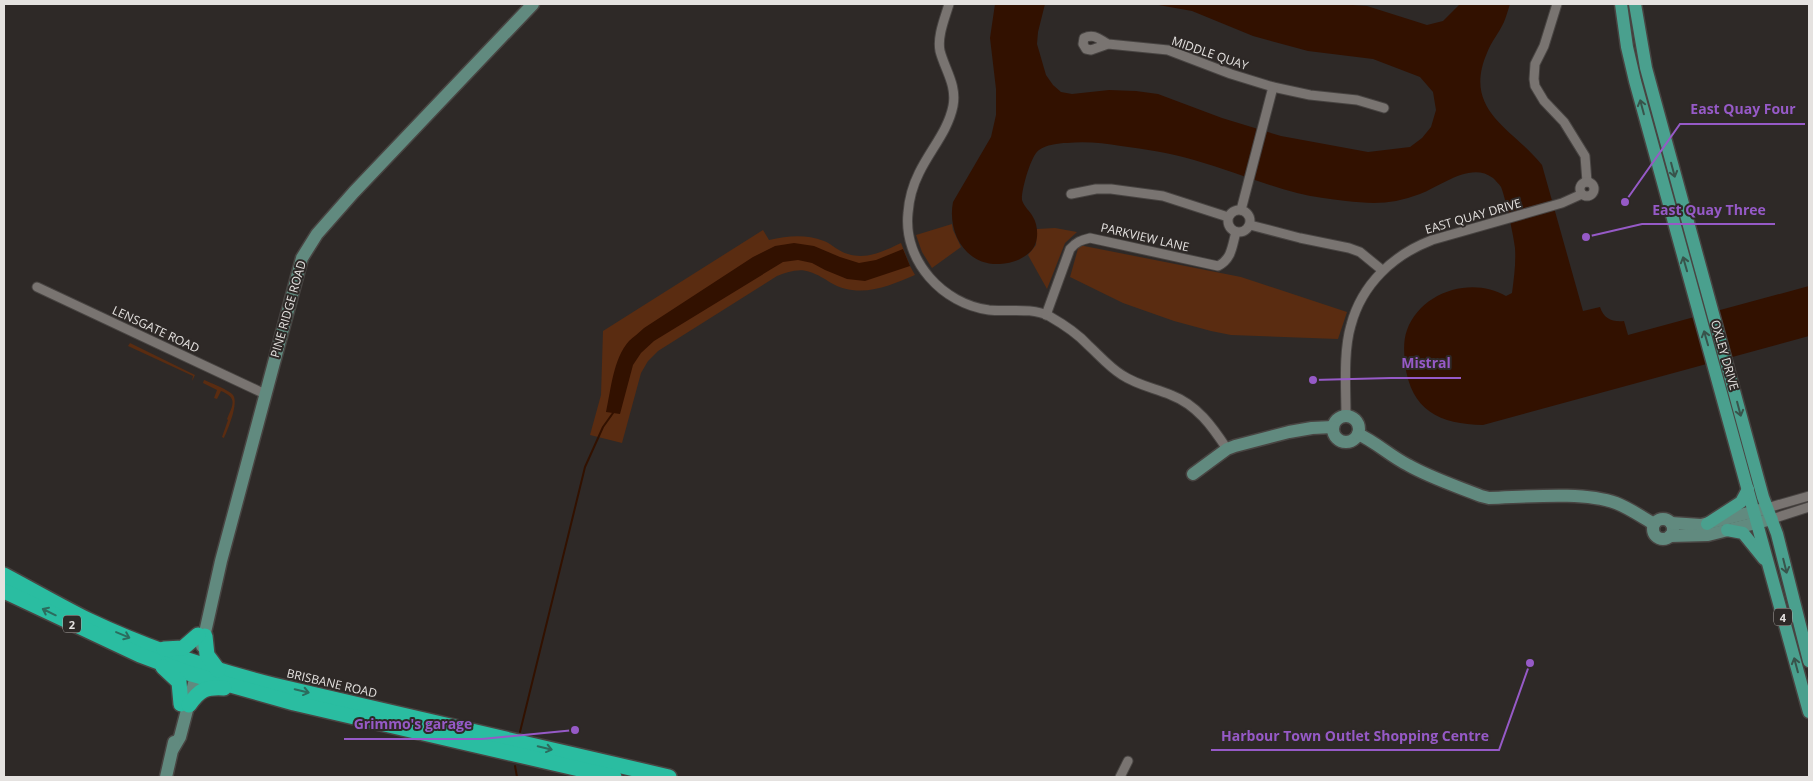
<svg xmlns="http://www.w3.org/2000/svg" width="1813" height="781" viewBox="0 0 1813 781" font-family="'Open Sans',sans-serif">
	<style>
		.green { fill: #5a2c11 }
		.water { fill: #321100 }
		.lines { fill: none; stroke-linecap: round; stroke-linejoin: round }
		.stream { stroke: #321100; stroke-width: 2 }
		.street-casing { stroke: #484442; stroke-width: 11 }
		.secondary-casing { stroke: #484442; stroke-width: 15 }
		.primary-casing { stroke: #484442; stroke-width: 15 }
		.highway-casing { stroke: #484442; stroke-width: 18 }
		.street { stroke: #797471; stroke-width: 9 }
		.secondary { stroke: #618a7f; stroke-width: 12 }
		.primary { stroke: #4aa08e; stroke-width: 12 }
		.highway { stroke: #2abda1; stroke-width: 15 }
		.oneway { stroke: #38534b }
		.oneway2 { stroke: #2c6c5e }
		.labels { text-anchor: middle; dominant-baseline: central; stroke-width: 4; stroke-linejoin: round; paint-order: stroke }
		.shield { fill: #2e2927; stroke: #aeaaa8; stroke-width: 1 }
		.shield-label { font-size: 11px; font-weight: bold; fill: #e5e2e0 }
		.street-label { font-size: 12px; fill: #e5e2e0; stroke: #2e2927 }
		.leader { fill: none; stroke: #965ac7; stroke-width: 2 }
		.callout-dot { fill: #965ac7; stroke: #2e2927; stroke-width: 2 }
		.callout-label { font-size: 14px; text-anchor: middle; font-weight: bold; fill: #965ac7; stroke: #2e2927; stroke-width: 4; stroke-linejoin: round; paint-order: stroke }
	</style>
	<rect width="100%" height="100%" fill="#2e2927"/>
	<g class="green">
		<polygon points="952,224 953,230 961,247 932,268 922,252 916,235"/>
		<polygon points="1055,228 1077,232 1065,243 1047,289 1028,255 1036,245 1037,229"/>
		<path d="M 763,230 L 769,240 C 788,236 805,234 824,241 C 832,244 839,252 848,254 C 867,260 884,251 901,243 L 910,266 L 915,275 C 895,283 875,293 852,290 C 833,288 826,277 810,272 C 799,268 788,272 777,276 L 658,351 L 648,361 L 641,373 L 622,443 L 590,435 L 601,395 L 603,331 Z"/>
		<polygon points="1079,245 1241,277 1347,312 1338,339 1231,335 1211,331 1174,321 1123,303 1070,277"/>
		<polygon points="130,343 195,375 192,381 193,376 128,346"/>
		<path d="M 204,380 C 211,383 229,390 233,395 C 239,403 228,429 224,438 L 222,437 L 228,420 L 227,419 C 233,405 238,398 221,391 L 217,399 L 214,398 L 217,390 L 203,383 Z"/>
	</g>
	<g class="water">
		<path d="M 995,4 L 1045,4 L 1038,32 L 1037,44 L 1046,75 L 1053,85 L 1061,92 L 1072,94 L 1109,90 L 1136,91 L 1158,94 L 1222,118 L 1281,136 L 1368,152 L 1410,147 L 1422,138 L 1431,127 L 1436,110 L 1433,92 L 1420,77 L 1373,59 L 1308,51 L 1253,36 L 1192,11 L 1153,4 L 1338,4 L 1367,6 L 1427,25 L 1443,21 L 1460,4 L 1510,4 C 1508,10 1506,17 1504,22 C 1499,33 1491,42 1487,53 C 1462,111 1513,128 1542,165 L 1583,311 L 1600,307 C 1604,319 1612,322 1624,321 L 1628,335 L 1809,286 L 1809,336 L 1483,425 C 1440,424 1411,411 1405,364 C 1404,353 1403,341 1407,330 C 1421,291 1473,276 1506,296 L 1512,293 C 1514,278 1516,263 1515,248 C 1514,237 1505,196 1501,187 C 1499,184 1495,180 1493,178 C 1471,161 1441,186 1420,194 C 1412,197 1404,199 1396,201 C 1380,204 1363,203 1346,201 C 1330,199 1313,197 1297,193 C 1262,184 1229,170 1194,160 C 1170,153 1145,149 1121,146 C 1103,143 1085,141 1067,143 C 1058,143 1046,145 1039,150 C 1031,155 1021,191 1022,200 C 1024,207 1030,211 1033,217 C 1039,227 1039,244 1030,252 C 1022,260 1011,263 1000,264 C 966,266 947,233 953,202 L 991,137 L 996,115 L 996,89 L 990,38 Z"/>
		<path d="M 794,243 L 814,246 L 840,257 L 859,263 L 876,260 L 903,249 L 910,266 L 865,281 L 847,279 L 825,270 L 812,263 L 798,260 L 783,262 L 654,341 L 641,353 L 633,365 L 620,414 L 606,412 C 611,390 613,359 629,341 C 633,337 639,333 644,328 L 753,257 L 775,246 Z"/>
	</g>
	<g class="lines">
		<g class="stream">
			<polyline points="520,732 585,467 603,427 613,413"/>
			<polyline points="515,766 517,777"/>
		</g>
		<defs>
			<g id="street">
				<path d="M 949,4 C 945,18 937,36 940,51 C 945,70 957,85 953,106 C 948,131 930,150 919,173 C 913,185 909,199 908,213 C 903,261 943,304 989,310 C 1008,312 1031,307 1049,316 C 1063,324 1077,333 1088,345 C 1099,355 1109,367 1122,375 C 1137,385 1154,388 1171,395 C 1197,405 1212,426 1227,449"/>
				<polyline points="1557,4 1544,46 1535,64 1534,79 1535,86 1544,101 1564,122 1585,156 1587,182"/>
				<path d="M 1108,44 C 1099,39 1094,33 1084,38 L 1083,44 L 1086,49 L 1091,50 L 1108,44 L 1168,50 L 1231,74 L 1273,87 L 1310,95 L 1357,100 L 1384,108"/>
				<circle cx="1587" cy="189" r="7"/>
				<polyline points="1071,194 1096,189 1111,189 1163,196 1228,217"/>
				<circle cx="1239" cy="221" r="11"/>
				<polyline points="1241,210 1273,87"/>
				<polyline points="1250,225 1300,238 1349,248 1360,252 1382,270"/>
				<polyline points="37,287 265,394"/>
				<path d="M 1046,315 L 1070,249 C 1076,242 1081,240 1090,238 L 1218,266 C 1232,259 1232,246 1236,232"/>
				<path d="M 1346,417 C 1346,388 1343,352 1351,325 C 1362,284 1393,255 1432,240 L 1562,203 L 1582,194"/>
				<polyline points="1767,508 1809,496"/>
				<polyline points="1772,519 1809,507"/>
				<polyline points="1120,777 1128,761"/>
			</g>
			<g id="secondary">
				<circle cx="1346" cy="429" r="13"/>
				<path d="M 1358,434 C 1376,442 1390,456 1408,465 C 1431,478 1456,486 1481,496 L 1489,498 C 1526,497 1583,491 1616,503 C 1629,508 1642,517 1654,524"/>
				<polyline points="1193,474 1227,449 1235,446 1289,432 1312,428 1333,427"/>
				<circle cx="1663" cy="529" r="10"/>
				<polyline points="1671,523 1701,525 1764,509"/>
				<polyline points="1670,536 1708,535 1772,519"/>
				<polyline points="202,646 221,561 302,258 317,234 354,192 533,4"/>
				<polyline points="173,749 180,737 198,668"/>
				<polyline points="166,777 174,742"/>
			</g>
			<g id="primary">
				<polyline points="1621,4 1627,47 1635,81 1809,712"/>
				<polyline points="1635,4 1646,68 1763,497 1777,534 1809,661"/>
				<polyline points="1707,524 1741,502 1748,489"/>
				<polyline points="1727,530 1743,533 1764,559"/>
			</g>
			<g id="highway">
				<path d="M 4,575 C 32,590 60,606 88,620 C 147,648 210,669 273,685 L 669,777"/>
				<polyline points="4,591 140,655 188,673 294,703 614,777"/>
				<polyline points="205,636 207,655 218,670"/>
				<polyline points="164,649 183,648 198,635"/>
				<polyline points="163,667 179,682 181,704"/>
				<path d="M 189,705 C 200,689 206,687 224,688"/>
			</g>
		</defs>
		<use href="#street" class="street-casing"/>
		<use href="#secondary" class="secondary-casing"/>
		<use href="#primary" class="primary-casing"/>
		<use href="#highway" class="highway-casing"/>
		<use href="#street" class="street"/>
		<use href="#secondary" class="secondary"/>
		<use href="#primary" class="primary"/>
		<use href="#highway" class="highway"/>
	</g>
	<defs><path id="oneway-shaft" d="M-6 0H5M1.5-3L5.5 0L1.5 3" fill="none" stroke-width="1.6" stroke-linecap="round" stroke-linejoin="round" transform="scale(1.25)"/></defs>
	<g class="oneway">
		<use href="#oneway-shaft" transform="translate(1642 107) rotate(-105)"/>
		<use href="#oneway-shaft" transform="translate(1673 170) rotate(75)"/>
		<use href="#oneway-shaft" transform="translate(1685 264) rotate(-106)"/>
		<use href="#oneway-shaft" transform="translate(1706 338) rotate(-106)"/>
		<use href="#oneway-shaft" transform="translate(1739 409) rotate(75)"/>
		<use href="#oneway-shaft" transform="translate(1785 566) rotate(76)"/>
		<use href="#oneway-shaft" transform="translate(1796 665) rotate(-105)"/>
	</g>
	<g class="oneway2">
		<use href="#oneway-shaft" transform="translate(49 612) rotate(-154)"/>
		<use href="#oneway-shaft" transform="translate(123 635) rotate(23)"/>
		<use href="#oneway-shaft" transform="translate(302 691) rotate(13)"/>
		<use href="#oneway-shaft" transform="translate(545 748) rotate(13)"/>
	</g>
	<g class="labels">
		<g class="shield">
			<rect x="1774" y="608.5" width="18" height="17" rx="4"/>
			<rect x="63" y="615.5" width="18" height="17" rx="4"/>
		</g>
		<g class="shield-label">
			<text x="1783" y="617">4</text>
			<text x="72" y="624">2</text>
		</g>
		<g class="street-label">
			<text transform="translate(1210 53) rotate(19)">MIDDLE QUAY</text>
			<text transform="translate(1473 216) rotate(-16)">EAST QUAY DRIVE</text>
			<text transform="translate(1145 237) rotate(13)">PARKVIEW LANE</text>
			<text transform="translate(288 309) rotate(-74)">PINE RIDGE ROAD</text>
			<text transform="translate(156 329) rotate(25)">LENSGATE ROAD</text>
			<text transform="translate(1725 355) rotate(74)">OXLEY DRIVE</text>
			<text transform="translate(332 683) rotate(13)">BRISBANE ROAD</text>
		</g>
	</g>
	<path class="leader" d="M1625 202L1680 124H1805M1586 237L1642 224H1775M1313 380L1391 378H1461M575 730L482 739H344M1530 663L1499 750H1211"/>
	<g class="callout-dot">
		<circle cx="1625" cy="202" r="5"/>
		<circle cx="1586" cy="237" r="5"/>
		<circle cx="1313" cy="380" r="5"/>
		<circle cx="575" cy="730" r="5"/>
		<circle cx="1530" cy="663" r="5"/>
	</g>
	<g class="callout-label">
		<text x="1743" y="114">East Quay Four</text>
		<text x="1709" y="215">East Quay Three</text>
		<text x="1426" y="368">Mistral</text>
		<text x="413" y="729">Grimmo's garage</text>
		<text x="1355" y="741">Harbour Town Outlet Shopping Centre</text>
	</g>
	<rect width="1813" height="781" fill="none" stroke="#e5e2e0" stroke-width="10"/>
</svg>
